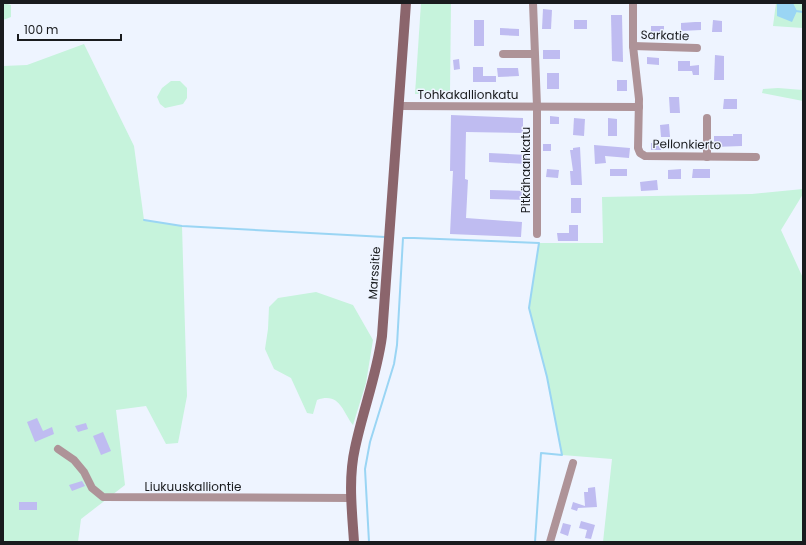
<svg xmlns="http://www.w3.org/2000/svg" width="806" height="545" viewBox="0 0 806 545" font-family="Poppins,sans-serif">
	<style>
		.green { fill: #c6f3dc }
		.water { fill: #9ad5f4 }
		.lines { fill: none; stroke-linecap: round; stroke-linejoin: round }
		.stream { stroke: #9ad5f4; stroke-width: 2 }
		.building { fill: #bfbcf1 }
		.minor { stroke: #ae9398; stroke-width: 8 }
		.secondary { stroke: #8b656c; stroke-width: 10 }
		.labels { text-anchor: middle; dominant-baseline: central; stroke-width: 3; stroke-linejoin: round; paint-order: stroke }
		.street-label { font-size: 12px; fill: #191b1e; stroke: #eef4ff }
	</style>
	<rect width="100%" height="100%" fill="#eef4ff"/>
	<g class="green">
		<polygon points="3,3 11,5 11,17 3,20"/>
		<polygon points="421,3 451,3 450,94 415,94"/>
		<polygon points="776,3 803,3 803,28 773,26"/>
		<polygon points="84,44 134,146 144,220 182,226 187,396 178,443 166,444 146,406 116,410 125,485 81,519 78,542 3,541 3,66 27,65"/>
		<polygon points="171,81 180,81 187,88 187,98 183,104 165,108 160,104 157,97 162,88"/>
		<polygon points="778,88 803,90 803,101 762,93 763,89"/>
		<polygon points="803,189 803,194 781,230 803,278 803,542 603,542 612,459 562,455 547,377 529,308 539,243 603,243 602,197 752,194"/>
		<path d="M 316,292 L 353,305 L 373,340 L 366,383 L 353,425 C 342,411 340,392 317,400 L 313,414 L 307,413 L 291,378 L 274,369 L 265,349 L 268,329 L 269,307 L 278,298 Z"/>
	</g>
	<polygon class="water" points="777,3 793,3 797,11 792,22 777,16"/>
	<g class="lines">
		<g class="stream">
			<polyline points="796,11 803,12"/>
			<polyline points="144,220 182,226 385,237"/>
			<polyline points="369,542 365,469 370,442 394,364 397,345 403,238 414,238 539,243 529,308 547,377 562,455 541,453 535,542"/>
		</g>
	</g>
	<g class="building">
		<polygon points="543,9 552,10 551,29 542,29"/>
		<polygon points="611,15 622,15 623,62 612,61"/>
		<rect x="474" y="20" width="10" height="26"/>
		<rect x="574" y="20" width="13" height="9"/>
		<polygon points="713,20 722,21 722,32 712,32"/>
		<polygon points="695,22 701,22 701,30 681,31 681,23"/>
		<rect x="651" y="26" width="13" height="10"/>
		<polygon points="500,28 519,29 519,36 500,35"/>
		<rect x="543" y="50" width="17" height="9"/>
		<polygon points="715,55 724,56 724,80 714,80"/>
		<polygon points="647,57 659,58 659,65 647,64"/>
		<polygon points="459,59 460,69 454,70 453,60"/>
		<polygon points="678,61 690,61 690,66 699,65 699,75 693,75 692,71 678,71"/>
		<polygon points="473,67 483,67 483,76 496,76 496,82 473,82"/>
		<polygon points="497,68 518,68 519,76 498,77"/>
		<rect x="547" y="73" width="12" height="16"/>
		<rect x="617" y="80" width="10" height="11"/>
		<polygon points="669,97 679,97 680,113 670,113"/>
		<polygon points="724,99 737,99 737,109 723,109"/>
		<polygon points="451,115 523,118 523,133 466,132 465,179 468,180 466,218 522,222 521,237 450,234 453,171 450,171"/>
		<polygon points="550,116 559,117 559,124 550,124"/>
		<polygon points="574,118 585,119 584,136 573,135"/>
		<polygon points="608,118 617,119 617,136 608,136"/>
		<polygon points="669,124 670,137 661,137 660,125"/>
		<polygon points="733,134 742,134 742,146 714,147 714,136 733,136"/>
		<polygon points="651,143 661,144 661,150 651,150"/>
		<rect x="543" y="144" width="8" height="7"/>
		<polygon points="594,145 630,148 629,158 605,156 606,163 595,164"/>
		<polygon points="580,147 582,185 571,185 570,171 573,171 570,150 573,150 573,148"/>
		<polygon points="489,153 527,155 526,164 489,162"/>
		<polygon points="547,169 559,170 558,178 546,177"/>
		<rect x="610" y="169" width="17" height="7"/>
		<polygon points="681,169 681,179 668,179 668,170"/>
		<polygon points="693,169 710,169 710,178 692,178"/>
		<polygon points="657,180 658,190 641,191 640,182"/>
		<polygon points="490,190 528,191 528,200 490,199"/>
		<rect x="571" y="198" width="10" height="15"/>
		<polygon points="569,225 578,225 578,241 558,241 557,233 569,233"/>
		<polygon points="37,418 43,431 52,427 54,434 35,442 27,422"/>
		<polygon points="86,423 88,429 78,432 75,426"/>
		<polygon points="103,432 111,451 101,455 93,436"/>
		<polygon points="82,481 85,486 72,491 69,485"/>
		<polygon points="595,487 597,507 578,508 577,511 571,509 573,502 585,506 584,492 588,492 588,488"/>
		<rect x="19" y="502" width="18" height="8"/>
		<polygon points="581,521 595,525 591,539 585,538 587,530 579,528"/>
		<polygon points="563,523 571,525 568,536 560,533"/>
	</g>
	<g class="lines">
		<g class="minor">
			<polyline points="533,3 537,106 537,234"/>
			<polyline points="633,3 633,46 639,99 638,148 640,153 645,156 756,157"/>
			<polyline points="633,46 697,48"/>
			<polyline points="503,54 534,54"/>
			<polyline points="399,106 639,107"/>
			<polyline points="707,118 707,157"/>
			<polyline points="58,449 74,460 84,472 92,488 103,497 351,498"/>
			<polyline points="550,542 573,463"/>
		</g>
		<path class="secondary" d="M 354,542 C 352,511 348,479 355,448 C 363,410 377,374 382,336 L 406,3"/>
	</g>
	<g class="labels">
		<g class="street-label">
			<text transform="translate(665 35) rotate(2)">Sarkatie</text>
			<text x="468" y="94">Tohkakallionkatu</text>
			<text transform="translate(687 144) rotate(1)">Pellonkierto</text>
			<text transform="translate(525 170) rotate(-90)">Pitkähaankatu</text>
			<text transform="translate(374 273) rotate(-86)">Marssitie</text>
			<text x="193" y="486">Liukuuskalliontie</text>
		</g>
	</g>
	<rect width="806" height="545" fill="none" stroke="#191b1e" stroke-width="8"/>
	<path d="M18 34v6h103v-6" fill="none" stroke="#191b1e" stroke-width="2"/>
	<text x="24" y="34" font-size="12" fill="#191b1e" stroke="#eef4ff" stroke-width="3" paint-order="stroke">100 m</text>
</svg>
